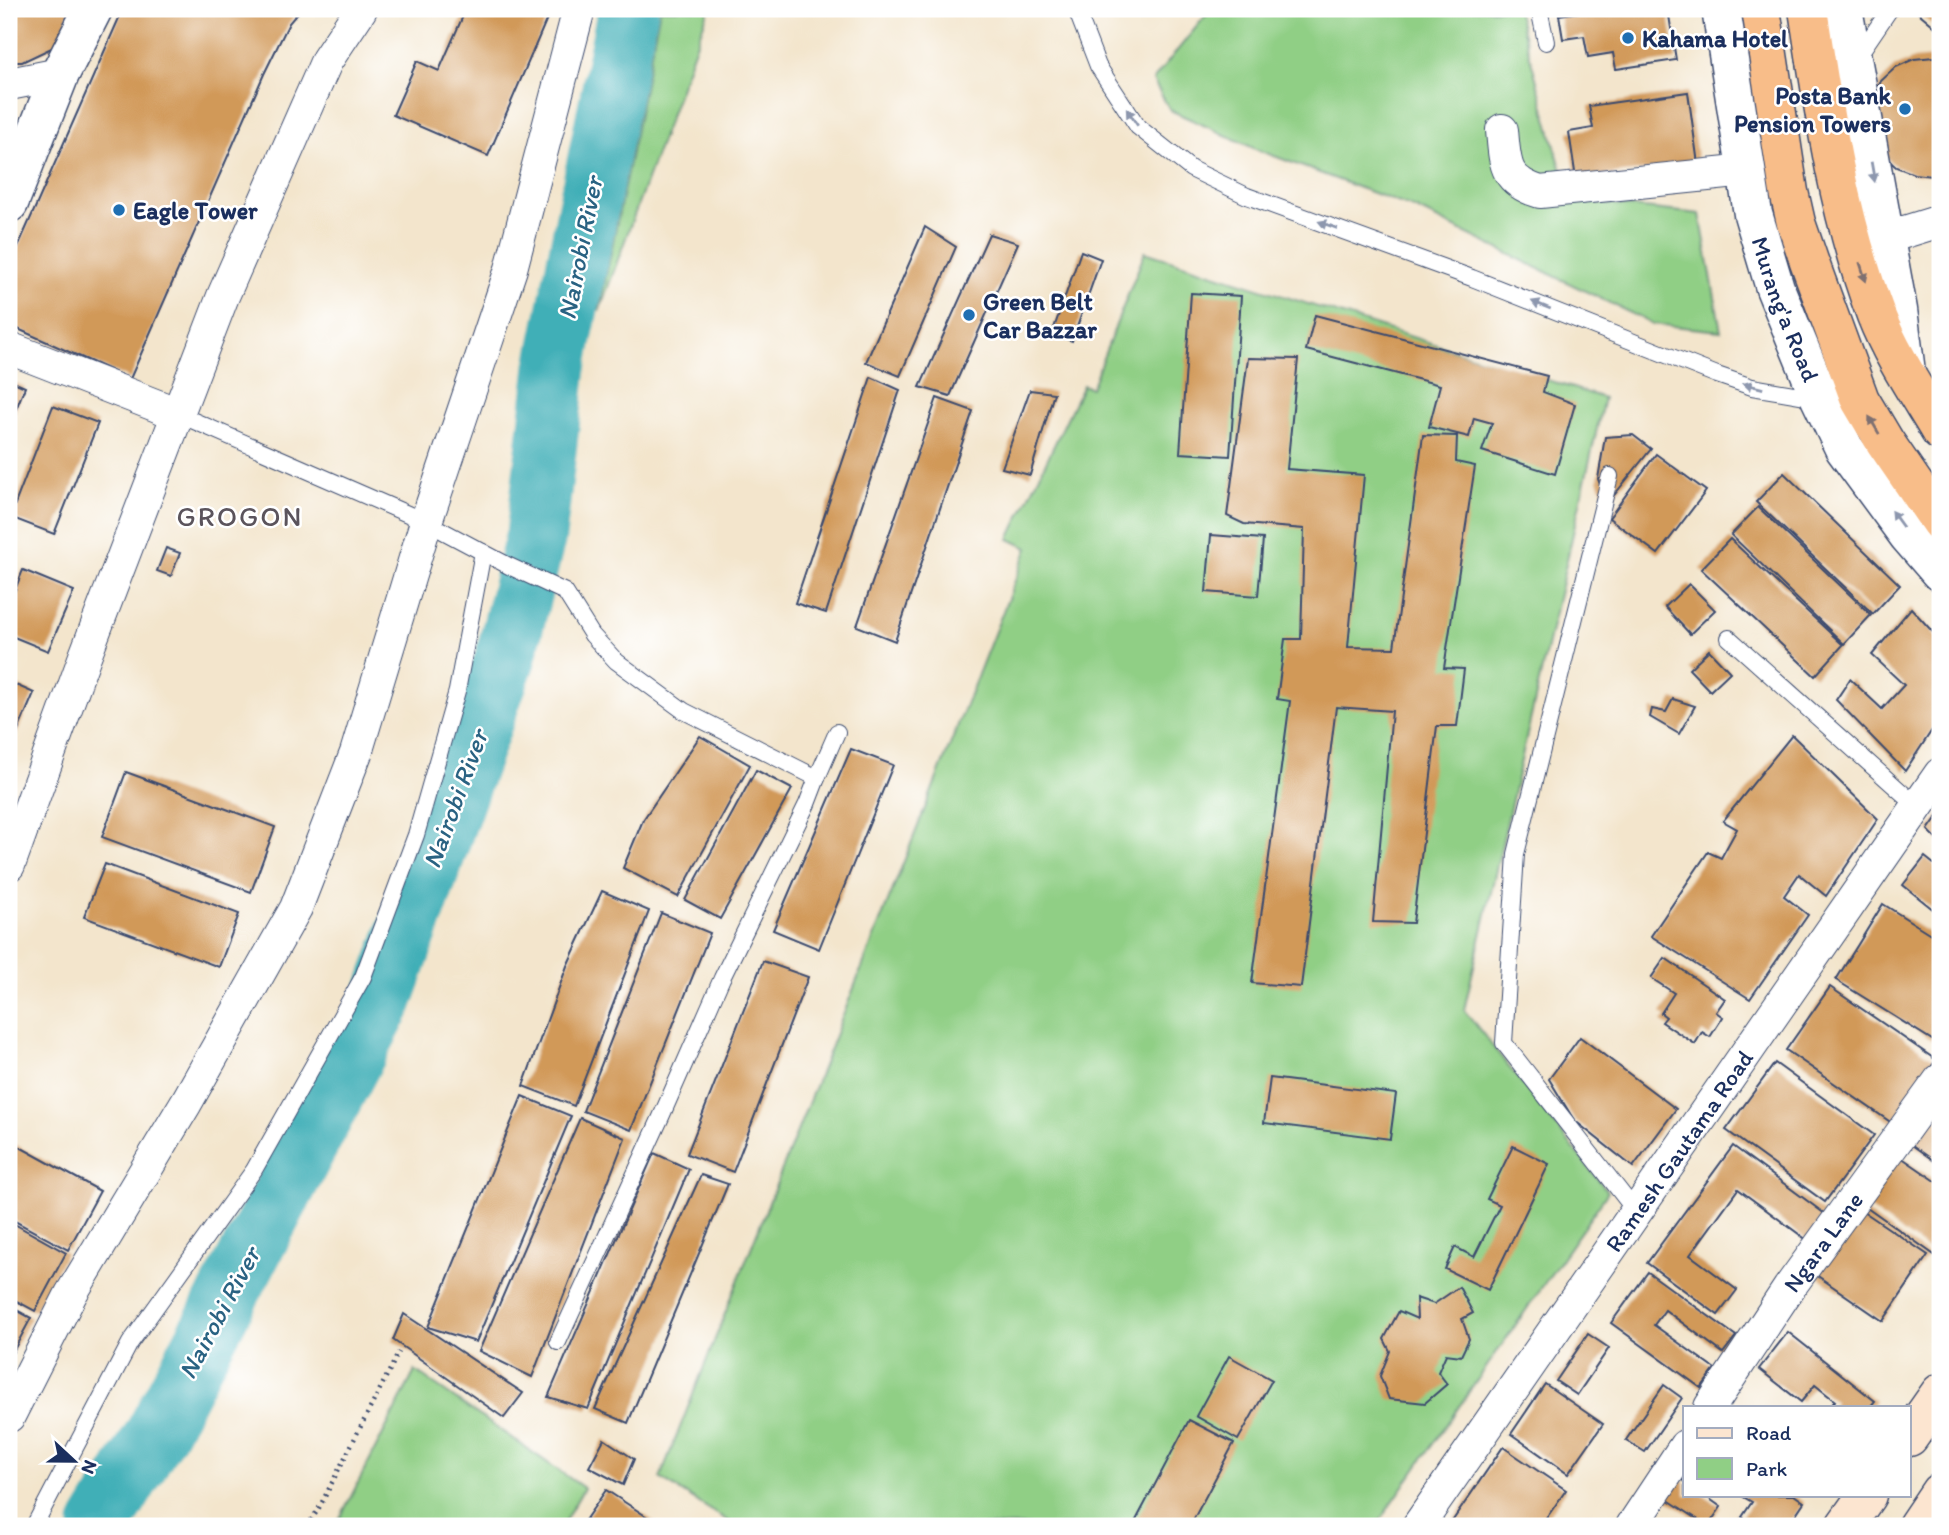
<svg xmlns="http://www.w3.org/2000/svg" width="1949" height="1535" viewBox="0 0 1949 1535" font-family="Itim,sans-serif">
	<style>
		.green { fill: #90cf85; stroke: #567f72; stroke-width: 2 }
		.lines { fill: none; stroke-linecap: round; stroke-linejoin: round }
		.river { stroke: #3fafb7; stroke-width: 61 }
		.building { fill: #d19958 }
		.service-casing { stroke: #3b4a6e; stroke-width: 18 }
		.minor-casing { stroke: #3b4a6e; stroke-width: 34 }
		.tertiary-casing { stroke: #3b4a6e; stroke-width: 41 }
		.secondary-casing { stroke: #3b4a6e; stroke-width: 41 }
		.trunk-casing { stroke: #3b4a6e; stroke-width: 41 }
		.path { stroke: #3b4a6e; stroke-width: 4.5; stroke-dasharray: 2 5; stroke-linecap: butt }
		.service { stroke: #fff; stroke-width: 16 }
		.minor { stroke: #fff; stroke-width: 32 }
		.tertiary { stroke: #fff; stroke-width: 38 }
		.secondary { stroke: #fce5d0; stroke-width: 38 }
		.trunk { stroke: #f8bd89; stroke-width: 38 }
		.oneway { fill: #8d97ae }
		.oneway2 { fill: #7e6f71 }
		.poi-dot { fill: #1f6fb2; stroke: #fff; stroke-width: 2.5 }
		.labels { text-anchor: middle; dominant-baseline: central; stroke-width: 5; stroke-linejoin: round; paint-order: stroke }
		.poi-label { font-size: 24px; font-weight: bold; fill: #1b2f5e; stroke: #fff; text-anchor: start }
		.street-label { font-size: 24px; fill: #1b2f5e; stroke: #fff }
		.water-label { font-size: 26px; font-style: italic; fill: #296282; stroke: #fff }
		.quarter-label { font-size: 28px; letter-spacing: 2px; fill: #5b545c; stroke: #fff }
	</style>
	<rect width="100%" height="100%" fill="#fff"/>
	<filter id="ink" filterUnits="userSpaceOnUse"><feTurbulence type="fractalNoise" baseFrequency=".0143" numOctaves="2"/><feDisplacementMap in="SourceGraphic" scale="14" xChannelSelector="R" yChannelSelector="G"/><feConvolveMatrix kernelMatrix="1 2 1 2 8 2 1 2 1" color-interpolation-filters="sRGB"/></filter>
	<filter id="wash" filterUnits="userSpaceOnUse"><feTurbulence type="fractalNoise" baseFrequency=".00686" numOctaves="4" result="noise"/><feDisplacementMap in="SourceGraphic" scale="28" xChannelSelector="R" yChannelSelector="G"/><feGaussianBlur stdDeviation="1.57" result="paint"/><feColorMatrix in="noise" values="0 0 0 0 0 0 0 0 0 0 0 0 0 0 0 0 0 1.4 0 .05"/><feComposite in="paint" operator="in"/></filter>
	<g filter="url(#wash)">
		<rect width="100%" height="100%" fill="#f3e5cc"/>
		<g class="green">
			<polygon points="660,9 709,9 599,312"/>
			<polygon points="1211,9 1517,9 1560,165 1576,201 1700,214 1721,331 1653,324 1416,209 1258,150 1170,110 1153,80"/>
			<polygon points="1145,252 1604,398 1464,1010 1608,1192 1376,1526 736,1526 660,1478 1028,548 1009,539 1083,385 1091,388"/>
			<polygon points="415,1371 584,1488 562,1526 336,1526"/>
		</g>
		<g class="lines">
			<polyline class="river" points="100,1526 157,1431 381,1005 505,659 536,535 556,367 628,9"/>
		</g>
		<g id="blocks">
			<g class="building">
				<polygon points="9,9 70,9 60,44 22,62 9,62"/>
				<polygon points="123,9 301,9 289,23 264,74 130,379 9,325 9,267"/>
				<polygon points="466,9 551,9 488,156 393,115 417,61 439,71"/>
				<polygon points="1601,9 1668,9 1676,60 1616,69 1613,53 1588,57 1584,36 1563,39 1559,15"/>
				<polygon points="1914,9 1940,9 1940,31"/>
				<polygon points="1934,57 1940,59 1940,174 1932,176 1914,174 1896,167 1882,154 1872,99 1881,81 1896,67 1914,59"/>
				<polygon points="1688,92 1698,164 1576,179 1569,132 1593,128 1589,106"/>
				<polygon points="925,227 956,247 900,376 866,362"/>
				<polygon points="989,234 1018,243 950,396 920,387"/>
				<polygon points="1081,251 1101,259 1072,341 1052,334"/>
				<polygon points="1191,293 1241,296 1230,456 1180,453"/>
				<polygon points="1315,315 1547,376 1543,392 1575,404 1555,474 1482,451 1492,423 1474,418 1469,437 1429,427 1440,385 1306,350"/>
				<polygon points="1248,358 1298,359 1287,469 1364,475 1348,647 1394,648 1423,435 1457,436 1456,462 1475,466 1444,668 1464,669 1457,726 1437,726 1413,923 1373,922 1392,711 1336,707 1301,987 1252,983 1290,701 1277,699 1285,639 1301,639 1304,529 1244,524 1227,516"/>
				<polygon points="871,377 900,390 826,613 795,603"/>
				<polygon points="9,380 25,387 9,426"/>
				<polygon points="1030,390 1054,393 1030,475 1002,468"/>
				<polygon points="937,398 973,411 895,641 857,626"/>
				<polygon points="53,406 98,423 54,534 10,517"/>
				<polygon points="1633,435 1651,449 1607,504 1598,479 1605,437"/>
				<polygon points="1656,454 1706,491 1658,554 1609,518"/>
				<polygon points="1784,473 1900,585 1873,614 1756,502"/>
				<polygon points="1758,507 1871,615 1844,644 1731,535"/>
				<polygon points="1211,535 1263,539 1258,596 1206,592"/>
				<polygon points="1730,539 1843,645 1815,676 1701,569"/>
				<polygon points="166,548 180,553 171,576 157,571"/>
				<polygon points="23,570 74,591 48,651 9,635 9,605"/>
				<polygon points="1689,584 1715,610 1690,634 1665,607"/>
				<polygon points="1911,608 1940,640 1940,718 1905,771 1836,700 1850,679 1882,709 1904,685 1872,655"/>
				<polygon points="1709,650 1730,672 1710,691 1689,669"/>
				<polygon points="9,682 34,693 12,745 9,744"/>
				<polygon points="1673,699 1695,706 1679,734 1650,717 1652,709 1666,712"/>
				<polygon points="1792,735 1878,819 1826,896 1799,874 1784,896 1808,915 1750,999 1651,936 1708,852 1721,858 1737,829 1723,821"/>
				<polygon points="700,736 750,765 678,897 623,868 643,820"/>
				<polygon points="851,749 893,765 819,949 773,930"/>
				<polygon points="756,770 792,789 720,919 685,900"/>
				<polygon points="126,772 275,827 251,892 102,837"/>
				<polygon points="1940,813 1940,842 1928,830"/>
				<polygon points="1925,857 1940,869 1940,915 1903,885"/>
				<polygon points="105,864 239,914 219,967 84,917"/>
				<polygon points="602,891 649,911 574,1106 523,1086 567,966"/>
				<polygon points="1883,904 1940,940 1940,1037 1937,1043 1836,980"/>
				<polygon points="661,913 710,933 631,1130 583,1111"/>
				<polygon points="1665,958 1725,999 1716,1012 1723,1017 1710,1037 1702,1032 1695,1044 1662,1022 1666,1017 1661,1013 1674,993 1651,978"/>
				<polygon points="763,961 808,977 733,1172 687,1154"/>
				<polygon points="1830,987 1936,1060 1892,1123 1786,1050"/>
				<polygon points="1580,1037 1676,1109 1633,1167 1574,1120 1549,1079"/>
				<polygon points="1775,1063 1874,1135 1825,1202 1726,1130"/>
				<polygon points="1270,1078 1396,1094 1390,1139 1264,1123"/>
				<polygon points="522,1096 571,1116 476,1342 428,1327"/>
				<polygon points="1931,1104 1940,1111 1940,1165 1905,1140"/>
				<polygon points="580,1118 625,1138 532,1377 479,1351"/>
				<polygon points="9,1141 100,1191 68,1250 9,1218"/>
				<polygon points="1513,1146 1549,1164 1488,1290 1445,1269 1455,1247 1474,1257 1500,1205 1487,1199"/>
				<polygon points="1733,1146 1825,1214 1807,1240 1738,1189 1690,1255 1737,1290 1718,1315 1647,1263"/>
				<polygon points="654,1153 689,1169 588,1409 548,1397"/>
				<polygon points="1895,1153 1940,1184 1940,1259 1860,1202"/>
				<polygon points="701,1175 728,1184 628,1423 595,1409"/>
				<polygon points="1854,1205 1928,1255 1883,1321 1809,1270"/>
				<polygon points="9,1221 66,1253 35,1311 9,1297"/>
				<polygon points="1648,1272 1736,1336 1723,1353 1665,1310 1654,1325 1715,1369 1701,1388 1611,1323"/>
				<polygon points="1459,1287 1473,1313 1462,1319 1469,1339 1461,1356 1446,1354 1438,1372 1447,1384 1425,1403 1389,1399 1380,1376 1390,1351 1384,1339 1399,1311 1417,1319 1416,1298 1434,1304"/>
				<polygon points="9,1306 31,1318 9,1359"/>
				<polygon points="404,1314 523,1393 504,1418 393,1340"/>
				<polygon points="1788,1332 1875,1401 1870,1407 1830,1407 1835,1401 1815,1385 1801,1402 1759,1369"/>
				<polygon points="1588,1334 1609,1348 1577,1395 1556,1381"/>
				<polygon points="1229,1356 1272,1380 1238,1440 1196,1416"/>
				<polygon points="1545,1384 1603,1424 1568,1474 1511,1434"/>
				<polygon points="1664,1385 1682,1398 1645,1452 1626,1440"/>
				<polygon points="1189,1420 1234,1443 1190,1526 1133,1526"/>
				<polygon points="604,1439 634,1459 623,1485 589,1467"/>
				<polygon points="1503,1447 1566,1490 1543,1523 1547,1526 1449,1526"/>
				<polygon points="1676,1476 1685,1482 1685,1495 1704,1495 1721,1507 1708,1526 1662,1496"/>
				<polygon points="606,1490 661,1526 581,1526"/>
				<polygon points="1740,1495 1794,1495 1804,1502 1788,1526 1755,1526 1742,1517 1752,1502"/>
			</g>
		</g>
	</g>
	<g filter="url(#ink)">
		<use href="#blocks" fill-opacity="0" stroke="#3b4a6e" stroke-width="2"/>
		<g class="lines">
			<defs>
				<g id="service">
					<polyline points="1076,9 1098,66 1138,127 1191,169 1247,196 1472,278 1717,375 1752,387 1818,398"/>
					<polyline points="1539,9 1546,42"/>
					<polyline points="1856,59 1890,9"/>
					<polyline points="178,414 426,522 509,566 565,592 592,635 616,661 684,711 817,778 837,732"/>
					<polyline points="1610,476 1516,854 1504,1043 1637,1213"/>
					<polyline points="1729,638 1918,807"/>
					<polyline points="558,1342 661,1117 722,978 807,804 817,778"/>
					<polyline points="34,1526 130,1343 254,1170 363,977 416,835 457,691 483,552"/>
				</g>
				<g id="minor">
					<polyline points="9,84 60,74"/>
					<path d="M 1502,130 C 1505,164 1504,181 1540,192 L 1747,171"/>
					<polyline points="1885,238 1940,221"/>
					<polyline points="9,348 178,414"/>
					<polyline points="9,865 85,656 223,296 327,60 361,9"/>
					<path id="s1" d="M 1710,1407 L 1789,1288 L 1940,1080"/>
					<polyline points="9,1416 71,1294 186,1103 296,908 356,753 426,522 511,269 579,9"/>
					<path id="s2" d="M 1418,1526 L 1940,774"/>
					<polyline points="1632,1526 1685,1446"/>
				</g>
				<g id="tertiary">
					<path id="s3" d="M 1721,9 L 1753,214 L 1775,288 L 1820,398 L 1844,448 L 1908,535 L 1940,572"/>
					<polyline points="1843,9 1898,310 1906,372"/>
					<polyline points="9,203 60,74 93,9"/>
				</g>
				<g id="secondary">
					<polyline points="1909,1437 1940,1393"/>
					<polyline points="1845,1526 1867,1495"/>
					<polyline points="1917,1526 1940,1492"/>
				</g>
				<g id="trunk">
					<polyline points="1761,9 1789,192 1796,223 1809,261 1860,400 1885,442 1940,522"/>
					<path d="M 1808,9 C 1824,115 1838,213 1876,315 C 1892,356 1918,394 1940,431"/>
				</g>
			</defs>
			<use href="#service" class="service-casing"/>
			<use href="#minor" class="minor-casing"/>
			<use href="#tertiary" class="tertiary-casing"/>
			<use href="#secondary" class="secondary-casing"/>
			<use href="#trunk" class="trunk-casing"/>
			<polyline class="path" points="307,1526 318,1510 399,1352"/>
			<use href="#service" class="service"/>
			<use href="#minor" class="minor"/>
			<use href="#tertiary" class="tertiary"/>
			<use href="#secondary" class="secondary"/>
			<use href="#trunk" class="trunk"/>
		</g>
		<defs><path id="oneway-solid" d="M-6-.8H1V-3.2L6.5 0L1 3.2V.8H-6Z" transform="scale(1.75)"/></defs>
		<g class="oneway">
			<use href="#oneway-solid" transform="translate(1132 117) rotate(-123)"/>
			<use href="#oneway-solid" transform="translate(1873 172) rotate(80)"/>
			<use href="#oneway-solid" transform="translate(1328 225) rotate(-160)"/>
			<use href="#oneway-solid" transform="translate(1541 305) rotate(-158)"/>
			<use href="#oneway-solid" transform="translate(1753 386) rotate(-166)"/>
			<use href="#oneway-solid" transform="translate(1897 519) rotate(-126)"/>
		</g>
		<g class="oneway2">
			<use href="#oneway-solid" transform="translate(1863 272) rotate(72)"/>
			<use href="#oneway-solid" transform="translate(1874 425) rotate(-120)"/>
		</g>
	</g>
	<g class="poi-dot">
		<circle cx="1628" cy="38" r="7"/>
		<circle cx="1905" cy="109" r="7"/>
		<circle cx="119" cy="210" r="7"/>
		<circle cx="969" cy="315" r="7"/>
	</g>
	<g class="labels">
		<g class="poi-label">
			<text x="1642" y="38">Kahama Hotel</text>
			<text x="1891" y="95" text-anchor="end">Posta Bank<tspan x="1891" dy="28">Pension Towers</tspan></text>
			<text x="133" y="210">Eagle Tower</text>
			<text x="983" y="301">Green Belt<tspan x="983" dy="28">Car Bazzar</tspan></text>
		</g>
		<g class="street-label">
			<text stroke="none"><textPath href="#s3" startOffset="308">Murang'a Road</textPath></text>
			<text stroke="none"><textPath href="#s2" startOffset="457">Ramesh Gautama Road</textPath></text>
			<text stroke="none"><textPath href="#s1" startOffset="200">Ngara Lane</textPath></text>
		</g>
		<g class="water-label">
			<text transform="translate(580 248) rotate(-79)">Nairobi River</text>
			<text transform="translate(455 799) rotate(-70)">Nairobi River</text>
			<text transform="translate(219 1313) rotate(-62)">Nairobi River</text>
		</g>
		<g class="quarter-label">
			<text x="240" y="516">GROGON</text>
		</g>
	</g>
	<rect width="1949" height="1535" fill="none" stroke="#fff" stroke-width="35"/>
	<rect x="1683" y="1406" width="228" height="91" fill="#ffffff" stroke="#a4acbf" stroke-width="2"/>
	<rect x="1697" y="1428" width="35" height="10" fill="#fce5d0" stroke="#a4acbf" stroke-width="2"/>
	<text x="1746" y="1440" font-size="21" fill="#1b2f5e">Road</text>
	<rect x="1697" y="1458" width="35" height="21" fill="#90cf85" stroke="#a4acbf" stroke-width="2"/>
	<text x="1746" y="1476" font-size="21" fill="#1b2f5e">Park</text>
	<g transform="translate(74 1461) rotate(112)" stroke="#ffffff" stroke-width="5" paint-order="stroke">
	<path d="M0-5L12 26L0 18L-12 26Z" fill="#1b2f5e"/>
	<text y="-10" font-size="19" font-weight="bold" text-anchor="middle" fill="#1b2f5e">N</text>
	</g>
</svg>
